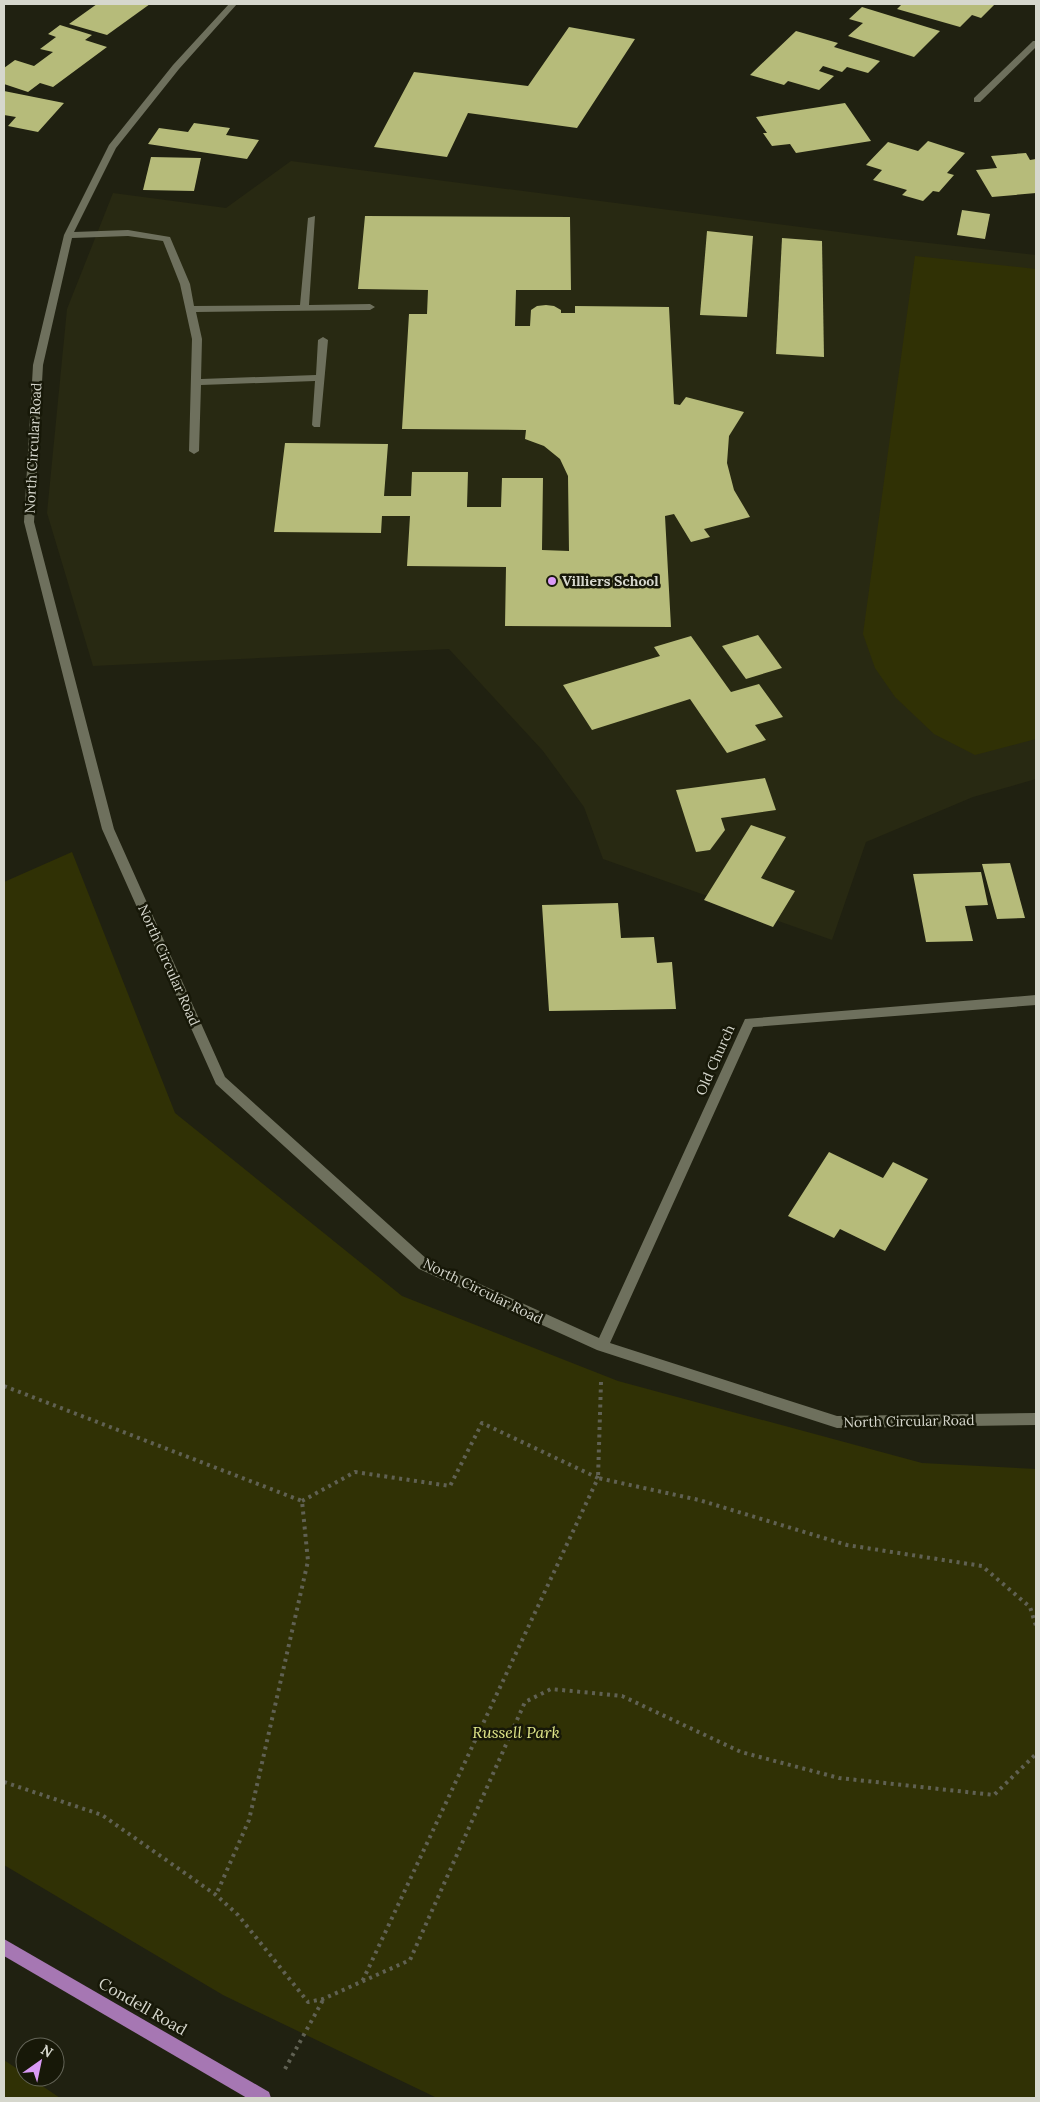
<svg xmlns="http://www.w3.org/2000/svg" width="1040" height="2102" viewBox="0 0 1040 2102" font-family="Lora,serif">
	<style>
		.built { fill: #282912 }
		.green { fill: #303105 }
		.building { fill: #b6bb7a }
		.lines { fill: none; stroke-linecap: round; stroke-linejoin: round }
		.path { stroke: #606153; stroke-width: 4; stroke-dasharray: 3 4.5; stroke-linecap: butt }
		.minor { fill: #6e705d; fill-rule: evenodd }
		.major { fill: #a677b3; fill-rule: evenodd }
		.poi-dot { fill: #da9af6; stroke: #171808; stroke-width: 2 }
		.labels { text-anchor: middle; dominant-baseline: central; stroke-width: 5; stroke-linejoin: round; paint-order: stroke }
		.street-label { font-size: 14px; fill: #d6d7cd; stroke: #171808 }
		.poi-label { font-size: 14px; font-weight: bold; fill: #d6d7cd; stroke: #171808; text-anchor: start }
		.near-park-label { font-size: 16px; font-style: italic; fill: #e0e78a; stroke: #171808 }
		.near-street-label { font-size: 16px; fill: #d6d7cd; stroke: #171808 }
	</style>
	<rect width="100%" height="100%" fill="#202111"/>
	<polygon class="built" points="291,161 893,239 1036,255 1036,779 973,797 866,842 832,940 603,859 584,807 543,751 449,649 93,666 47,513 67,309 113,193 226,208"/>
	<g class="green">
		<polygon points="915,256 1036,269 1036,739 975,755 934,734 895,697 875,668 863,634"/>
		<polygon points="72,852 175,1113 402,1296 618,1381 922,1463 1036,1469 1036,2098 437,2098 223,1995 4,1865 4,882"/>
		<polygon points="4,2060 25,2074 25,2077 29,2077 60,2098 4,2098"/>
	</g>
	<g class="building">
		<polygon points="97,4 150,4 107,35 69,24"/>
		<polygon points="902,4 995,4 981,18 972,15 960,27 897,9"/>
		<polygon points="862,7 940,31 914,57 848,36 863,23 849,19"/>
		<polygon points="60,25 92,35 85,40 107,47 53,87 40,83 28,92 4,84 4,68 15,60 34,66 53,52 40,49 56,37 48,34"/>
		<polygon points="569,27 635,39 577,128 468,113 447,157 374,147 414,72 528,86"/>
		<polygon points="796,31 838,43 834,47 880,61 868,73 847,67 842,72 823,66 819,71 834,76 819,90 788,81 784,85 750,75"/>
		<polygon points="4,91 64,103 38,132 8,126 16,117 4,115"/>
		<polygon points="845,103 871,141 796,153 790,144 772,146 763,133 767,133 756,117"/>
		<polygon points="194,123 230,128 226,135 259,140 247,159 148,144 159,128 188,132"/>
		<polygon points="928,141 965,153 947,173 954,175 939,192 933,191 923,201 902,195 907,190 873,180 882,170 866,165 888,142 918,151"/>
		<polygon points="1026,153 1030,160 1036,159 1036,193 992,197 976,170 997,168 991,156"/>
		<polygon points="151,157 201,158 194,191 143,190"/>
		<polygon points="962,210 990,214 985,239 957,235"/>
		<polygon points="365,216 570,217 571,290 516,290 515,326 530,326 531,310 537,306 546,305 554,306 561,310 561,313 575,313 575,306 669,307 674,404 680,405 686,397 744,412 729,436 727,463 734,490 750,517 704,529 710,537 691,542 674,514 665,516 671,627 505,626 506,567 407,566 410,516 382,516 381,533 274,532 285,443 388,444 384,496 411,496 412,472 468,472 467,507 501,507 502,478 543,478 542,550 569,551 568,476 560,459 544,446 525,439 526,430 402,429 409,314 427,314 428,290 358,289"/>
		<polygon points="707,231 753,236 747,317 700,315"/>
		<polygon points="782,238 822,241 824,357 776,354"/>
		<polygon points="758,635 782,668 746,679 722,646"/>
		<polygon points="691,636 731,692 759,684 783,717 755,725 766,740 727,753 690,699 592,730 563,685 660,656 654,647"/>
		<polygon points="765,778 776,810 721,818 725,830 710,850 696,852 676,790"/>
		<polygon points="751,825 786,837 761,878 795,891 773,927 704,900"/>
		<polygon points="1010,863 1025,918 997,919 982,864"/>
		<polygon points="981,872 988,905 965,906 973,941 926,942 913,874"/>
		<polygon points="618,903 621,938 654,937 657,963 672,962 676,1009 549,1011 542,905"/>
		<polygon points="829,1152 883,1178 893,1162 928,1179 885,1251 840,1229 834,1238 788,1216"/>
	</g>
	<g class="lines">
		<g class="path">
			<polyline points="601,1382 598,1478 699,1500 847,1545 982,1566 1030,1607 1036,1626"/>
			<polyline points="4,1386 302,1501 308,1561 249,1820 216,1895"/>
			<polyline points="302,1501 355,1472 450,1486 482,1423 598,1478 362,1982"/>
			<polyline points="4,1782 102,1815 216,1895 238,1915 308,2002 323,1999 410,1960 525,1702 551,1689 622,1696 741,1752 839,1778 994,1795 1036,1754"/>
			<polyline points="285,2069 323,2000"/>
		</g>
		<g class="minor">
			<polygon points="229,4 237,4 179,69 116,148 74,232 128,230 170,237 190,284 194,306 300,305 308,218 315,216 309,305 370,304 375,307 370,310 196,312 202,339 201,379 316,375 318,340 323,337 328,340 320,427 314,427 312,425 315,381 201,385 199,451 194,454 189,451 192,339 180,284 163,241 128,236 72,238 43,365 34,522 114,829 225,1077 429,1261 599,1338 745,1019 1036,995 1036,1005 753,1027 610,1343 837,1416 1036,1413 1036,1425 837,1428 597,1350 419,1269 216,1084 102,829 24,522 33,365 64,235 109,145 173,65"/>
			<polygon points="1033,41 1036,41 1036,47 980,102 974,102 974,98"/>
		</g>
		<polygon class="major" points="4,1939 269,2092 271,2098 247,2098 4,1956"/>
	</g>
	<circle class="poi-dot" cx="552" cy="581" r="5"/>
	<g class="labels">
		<g class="street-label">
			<text transform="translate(33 448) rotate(-87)">North Circular Road</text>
			<text transform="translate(169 965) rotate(66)">North Circular Road</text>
			<text transform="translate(715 1060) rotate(-66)">Old Church</text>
			<text transform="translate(483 1291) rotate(26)">North Circular Road</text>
			<text transform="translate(909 1421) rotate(-1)">North Circular Road</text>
		</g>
		<g class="poi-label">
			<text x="562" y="581">Villiers School</text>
		</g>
		<g class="near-park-label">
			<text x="516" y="1732">Russell Park</text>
		</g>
		<g class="near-street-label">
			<text transform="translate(143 2006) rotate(30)">Condell Road</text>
		</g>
	</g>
	<rect width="1040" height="2102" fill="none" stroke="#d6d7cd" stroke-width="10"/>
	<g transform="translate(40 2062) rotate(33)"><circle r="24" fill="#171808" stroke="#636457"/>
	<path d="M0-4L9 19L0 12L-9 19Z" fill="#da9af6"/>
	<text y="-8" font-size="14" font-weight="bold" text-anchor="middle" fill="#d6d7cd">N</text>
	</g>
</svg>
